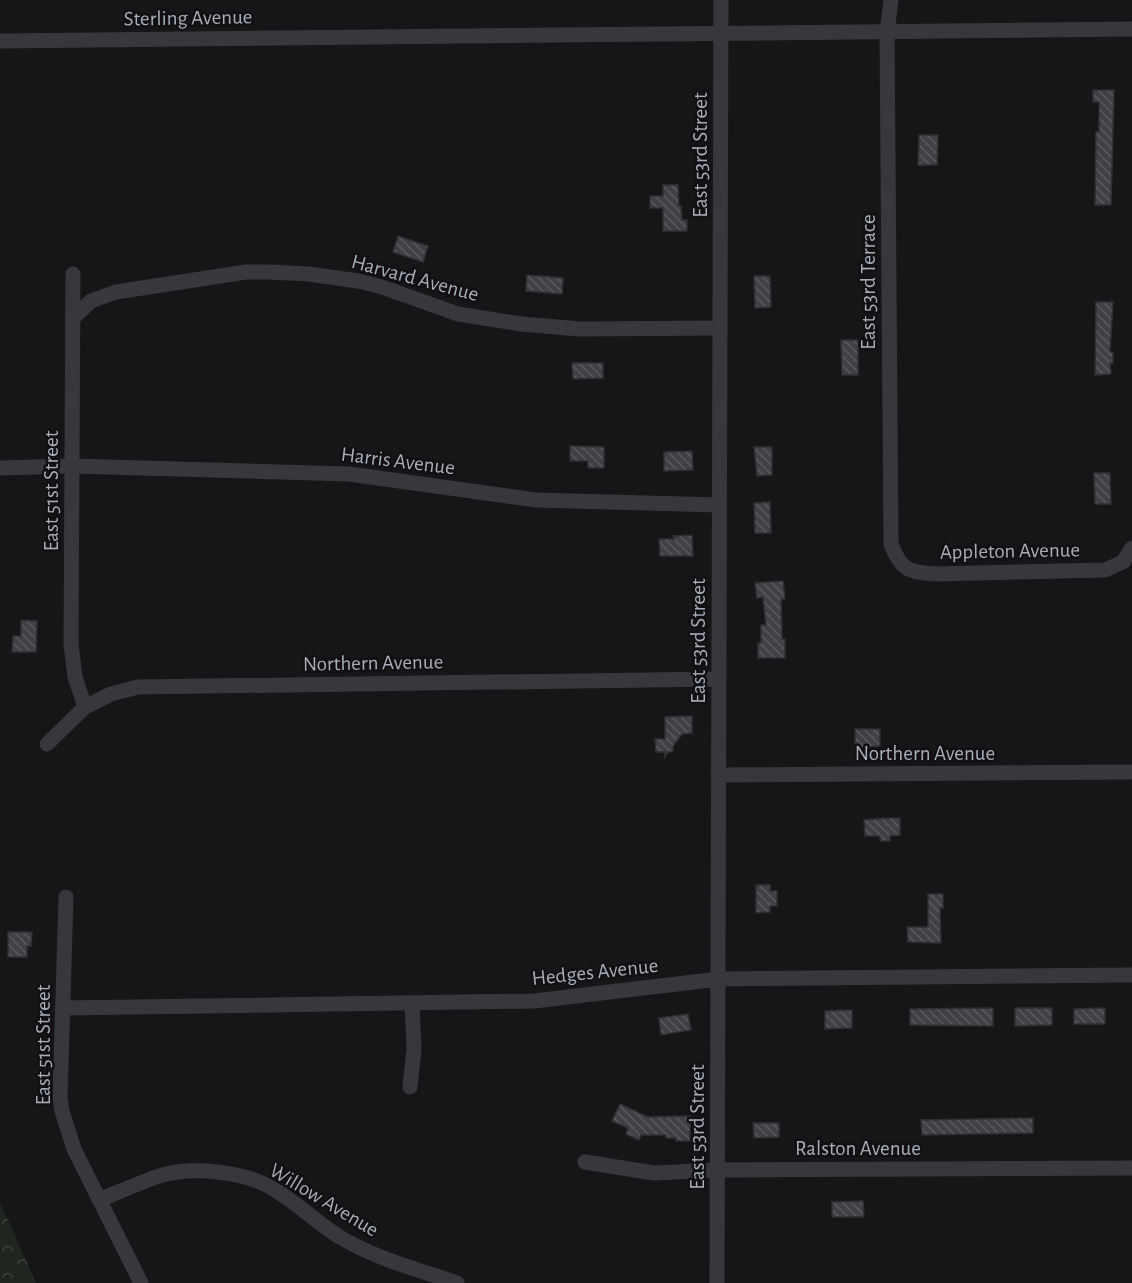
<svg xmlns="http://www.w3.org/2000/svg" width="1132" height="1283" viewBox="0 0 1132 1283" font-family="'Alegreya Sans',sans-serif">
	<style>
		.forest { fill: url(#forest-crowns) }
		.building { fill: url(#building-back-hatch); stroke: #303034; stroke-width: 1.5 }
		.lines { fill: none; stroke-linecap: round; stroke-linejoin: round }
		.minor { stroke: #37383d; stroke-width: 15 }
		.labels { text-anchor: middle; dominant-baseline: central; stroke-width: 5; stroke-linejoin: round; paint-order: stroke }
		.street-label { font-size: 21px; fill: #a8adb8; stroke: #111113 }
	</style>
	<defs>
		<pattern id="forest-crowns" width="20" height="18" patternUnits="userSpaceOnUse" patternTransform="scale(1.5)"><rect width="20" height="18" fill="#1e261f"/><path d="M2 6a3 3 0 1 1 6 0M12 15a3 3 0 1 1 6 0" fill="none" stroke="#3c433d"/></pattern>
		<pattern id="building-back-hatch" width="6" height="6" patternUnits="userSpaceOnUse" patternTransform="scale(1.5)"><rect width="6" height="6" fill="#404145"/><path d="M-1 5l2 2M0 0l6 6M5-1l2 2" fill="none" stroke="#595a5e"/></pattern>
	</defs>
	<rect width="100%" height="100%" fill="#161618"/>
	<polygon class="forest" points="0,1202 36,1283 0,1283"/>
	<g class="building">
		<polygon points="1093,90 1114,90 1111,205 1095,205 1096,132 1099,132 1099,102 1093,102"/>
		<polygon points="919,135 938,135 937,165 918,165"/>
		<polygon points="663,185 678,185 679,206 681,206 682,220 687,220 687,231 663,231 663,208 650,208 650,196 663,196"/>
		<polygon points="398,236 428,246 423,262 393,252"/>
		<polygon points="527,275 563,278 562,294 526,291"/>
		<polygon points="754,276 770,276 771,307 755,308"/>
		<polygon points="1096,302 1113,302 1110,352 1113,352 1113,363 1110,363 1111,374 1095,375"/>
		<polygon points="841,340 858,340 858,375 842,375"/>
		<polygon points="572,363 603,363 603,378 573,379"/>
		<polygon points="570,446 604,447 604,468 588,468 588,461 570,461"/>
		<polygon points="754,447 772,447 772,475 757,476"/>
		<polygon points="692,451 693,470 664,471 664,452"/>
		<polygon points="1094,473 1110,473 1111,504 1095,504"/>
		<polygon points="770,502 771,533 755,533 754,503"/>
		<polygon points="692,535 693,556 660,556 659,539 674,539 673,536"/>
		<polygon points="783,581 785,599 781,599 782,639 785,639 785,658 758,658 758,643 761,643 761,625 766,625 763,597 757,598 755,583"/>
		<polygon points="21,620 37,621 36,652 12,652 13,636 21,636"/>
		<polygon points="692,716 692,733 682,734 673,746 673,752 668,752 665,757 665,752 656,752 655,739 665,739 665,717"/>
		<polygon points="855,729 880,729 880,746 855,748"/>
		<polygon points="889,818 900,818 900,835 890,836 890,841 880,841 880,836 865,836 864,820"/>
		<polygon points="756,885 770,885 770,891 777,891 777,906 770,906 770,912 756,913"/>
		<polygon points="928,894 943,894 943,908 940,908 941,943 908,942 907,927 928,927"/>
		<polygon points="8,932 32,932 31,946 27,946 27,957 8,957"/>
		<polygon points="993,1008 993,1026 910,1025 910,1009"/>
		<polygon points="1015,1008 1052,1008 1052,1025 1015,1026"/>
		<polygon points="1105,1008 1105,1024 1074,1024 1074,1009"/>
		<polygon points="852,1010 852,1028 825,1029 825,1011"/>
		<polygon points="688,1014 691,1030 661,1035 659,1018"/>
		<polygon points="620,1104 648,1117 690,1116 690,1141 676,1141 676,1138 666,1138 666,1135 641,1135 639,1140 626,1134 628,1128 612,1121"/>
		<polygon points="1033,1118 1033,1133 922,1135 921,1120"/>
		<polygon points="753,1123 779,1123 779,1137 754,1138"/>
		<polygon points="863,1201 864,1217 832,1217 832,1202"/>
	</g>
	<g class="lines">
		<g class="minor">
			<path d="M 891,0 L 887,32 L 891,544 C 901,570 908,572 935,574 L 1105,570 L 1123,562 L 1132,548"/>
			<polyline points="0,41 1132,29"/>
			<polyline points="73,274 71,644 75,677 85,707"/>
			<polyline points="73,318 91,301 116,292 246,272 269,272 309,274 358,281 382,287 458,314 521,324 580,329 720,328"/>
			<polyline points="0,468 72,466 349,474 536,500 719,505"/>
			<polyline points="47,744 85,707 111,694 138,687 718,679"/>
			<polyline points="718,775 1132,772"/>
			<polyline points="66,897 60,1098 62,1111 74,1149 141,1283"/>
			<polyline points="63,1008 534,1001 719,979 1132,975"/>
			<polyline points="410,1087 414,1049 412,1003"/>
			<polyline points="585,1162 654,1173 718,1170 1132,1168"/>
			<path d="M 99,1200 C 119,1192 139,1183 159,1176 C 192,1166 246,1171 275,1190 C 297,1203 316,1222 338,1236 C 374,1258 416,1269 457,1283"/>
			<polyline points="717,1283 721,0"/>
		</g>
	</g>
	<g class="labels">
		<g class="street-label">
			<text transform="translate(188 18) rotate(-1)">Sterling Avenue</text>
			<text transform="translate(700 155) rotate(-90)">East 53rd Street</text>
			<text transform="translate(415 278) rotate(15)">Harvard Avenue</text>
			<text transform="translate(868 282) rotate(-90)">East 53rd Terrace</text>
			<text transform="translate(398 461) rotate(7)">Harris Avenue</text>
			<text transform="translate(51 491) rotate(-90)">East 51st Street</text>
			<text transform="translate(1010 551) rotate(-1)">Appleton Avenue</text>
			<text transform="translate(698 641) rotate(-90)">East 53rd Street</text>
			<text transform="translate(373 663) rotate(-1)">Northern Avenue</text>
			<text x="925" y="753">Northern Avenue</text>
			<text transform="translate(595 972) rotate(-6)">Hedges Avenue</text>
			<text transform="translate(43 1045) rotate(-90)">East 51st Street</text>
			<text transform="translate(697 1127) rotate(-90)">East 53rd Street</text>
			<text x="858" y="1148">Ralston Avenue</text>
			<text transform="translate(324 1200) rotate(31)">Willow Avenue</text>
		</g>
	</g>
</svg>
